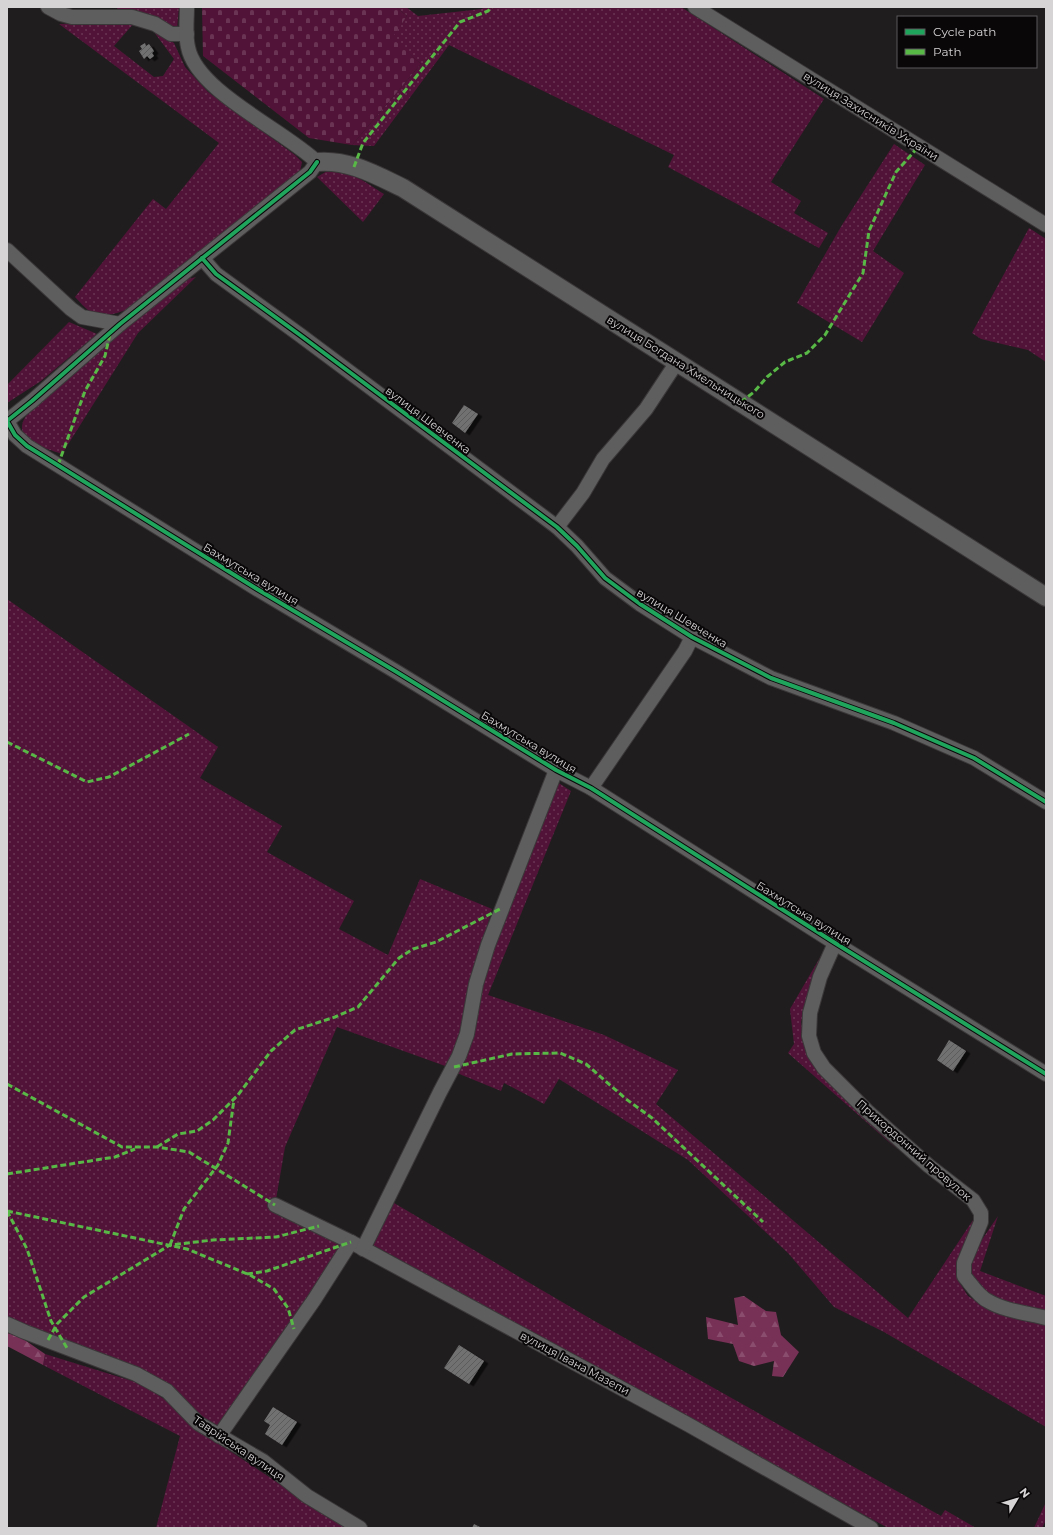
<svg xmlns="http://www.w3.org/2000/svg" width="1053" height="1535" viewBox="0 0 1053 1535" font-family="Montserrat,sans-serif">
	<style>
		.grass { fill: url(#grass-dots) }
		.forest { fill: url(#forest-firs) }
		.cemetery { fill: url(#cemetery-stones) }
		.building { fill: url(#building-hatch); filter: url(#shadow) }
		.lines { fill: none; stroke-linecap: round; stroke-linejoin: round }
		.minor-casing { stroke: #3b3839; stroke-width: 16 }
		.tertiary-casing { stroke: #3b3839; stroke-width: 20 }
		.minor { stroke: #5f5e5e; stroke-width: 14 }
		.tertiary { stroke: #5f5e5e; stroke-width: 18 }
		.quiet { stroke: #58b947; stroke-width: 3; stroke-dasharray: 6 3; stroke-linecap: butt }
		.cycleway-casing { stroke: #090708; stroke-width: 6 }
		.cycleway { stroke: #20a55d; stroke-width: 4 }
		.labels { text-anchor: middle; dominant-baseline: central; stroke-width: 4; stroke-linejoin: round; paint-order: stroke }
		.street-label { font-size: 11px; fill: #d7d4d5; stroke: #090708 }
	</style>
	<defs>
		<pattern id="grass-dots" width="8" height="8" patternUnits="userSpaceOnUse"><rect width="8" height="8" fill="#521338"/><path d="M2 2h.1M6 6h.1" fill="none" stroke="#6a3454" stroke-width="1.8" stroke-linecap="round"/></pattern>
		<pattern id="forest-firs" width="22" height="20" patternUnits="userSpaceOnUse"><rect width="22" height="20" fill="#773056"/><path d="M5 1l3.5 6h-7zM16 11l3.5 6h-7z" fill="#8a4d6d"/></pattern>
		<pattern id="cemetery-stones" width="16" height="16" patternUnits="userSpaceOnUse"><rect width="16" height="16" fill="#521338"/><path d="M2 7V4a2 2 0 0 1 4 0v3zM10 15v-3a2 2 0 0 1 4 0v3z" fill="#6a3454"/></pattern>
		<pattern id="building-hatch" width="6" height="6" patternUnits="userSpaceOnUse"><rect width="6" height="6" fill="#727171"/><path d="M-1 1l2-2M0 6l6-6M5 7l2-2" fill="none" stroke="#5c5b5b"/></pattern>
		<filter id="shadow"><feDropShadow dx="4.5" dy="2.5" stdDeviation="0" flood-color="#0009"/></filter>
	</defs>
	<rect width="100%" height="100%" fill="#201d1e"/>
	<g class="grass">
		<polygon points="118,7 179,7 177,29 149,14 116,11"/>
		<polygon points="396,7 406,7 418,16 482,9 484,7 681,7 824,99 771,182 801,201 794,213 828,233 819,248 668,167 674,155 449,45 374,146 352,145 421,64 391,38 407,16"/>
		<path d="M 135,22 L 114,46 L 154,77 L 163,76 L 174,59 L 151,28 L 174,43 L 185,67 L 208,92 L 295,155 L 302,162 L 300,171 L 126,310 C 115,314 99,319 89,311 C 84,307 80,302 75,297 L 153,199 L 166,209 L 219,143 L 59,24 Z"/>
		<polygon points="894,144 925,165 873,251 904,273 862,342 797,303 842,225"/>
		<path d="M 329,170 C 351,170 366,183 384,194 L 363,222 L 317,177 Z"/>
		<polygon points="1029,228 1046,239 1046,362 1028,350 981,339 972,333"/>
		<path d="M 196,277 L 138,333 L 62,454 C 46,448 10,440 26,416 C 29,410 34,406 38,401 L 156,301 L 185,280 Z"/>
		<polygon points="69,322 97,334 41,381 7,403 7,385"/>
		<polygon points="7,599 218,747 200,778 282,826 267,852 354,901 339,929 388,955 420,879 492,909 471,985 464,1028 448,1067 337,1027 285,1147 275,1205 346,1243 218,1431 168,1389 7,1319"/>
		<polygon points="557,782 571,791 488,995 604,1035 678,1070 656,1104 908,1318 975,1217 958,1265 959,1282 968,1296 984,1306 1046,1323 1046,1427 884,1332 834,1307 788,1253 688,1160 559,1079 544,1104 504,1083 501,1091 457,1073 485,970"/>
		<polygon points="822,954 801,1022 805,1044 821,1074 897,1149 788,1053 794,1044 790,1009"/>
		<polygon points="394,1203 591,1319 941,1516 945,1510 976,1528 888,1528 373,1245"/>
		<polygon points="998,1216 980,1271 1046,1296 1046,1312 987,1296 969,1274 970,1264 979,1244"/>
		<polygon points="45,1354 142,1384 174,1406 198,1430 295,1494 350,1528 156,1528 180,1436 43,1365"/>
		<polygon points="1046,1502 1046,1520 1042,1528 1034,1528"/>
	</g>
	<g class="forest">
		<polygon points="744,1296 766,1311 776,1312 781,1335 799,1352 783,1377 772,1376 774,1361 754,1366 739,1361 733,1344 708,1339 706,1317 738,1325 734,1298"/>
		<polygon points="7,1333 19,1336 45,1354 43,1365 7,1346"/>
	</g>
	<polygon class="cemetery" points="202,7 396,7 407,16 392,38 421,64 352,145 309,138 203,56"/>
	<g class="building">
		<polygon points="145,43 146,46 149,44 154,51 152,53 154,56 150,59 147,56 144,59 139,51 142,49 140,46"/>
		<polygon points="464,405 478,414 465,433 452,423"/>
		<polygon points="949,1040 966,1051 953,1071 937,1060"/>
		<polygon points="459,1345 484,1361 469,1384 444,1368"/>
		<polygon points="273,1407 297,1422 282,1445 265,1434 270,1425 264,1421"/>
		<polygon points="474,1524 482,1528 472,1528"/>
	</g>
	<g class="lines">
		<defs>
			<g id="minor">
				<polyline points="48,7 61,14 72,17 132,17 155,24 171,34 187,34"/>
				<path d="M 187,7 C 187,20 185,34 188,47 C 196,91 284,130 317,162 L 310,172 L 120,324 L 32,401 L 7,421 L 15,435 L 27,446 L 257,589 L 395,671 L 556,770 L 591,788 L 835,943 L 1046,1074"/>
				<polyline points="695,7 1046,225"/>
				<polyline points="7,250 71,309 82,317 120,324"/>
				<polyline points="202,258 216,274 300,335 557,527 577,546 605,578 640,604 692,637 771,678 894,723 974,758 1046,802"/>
				<polyline points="557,527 583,493 603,459 646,409 677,362"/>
				<polyline points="591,788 685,651 692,637"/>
				<path d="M 835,943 L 820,977 L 810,1013 L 809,1036 L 814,1053 L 824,1068 L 867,1111 L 929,1166 L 973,1200 L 981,1213 L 981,1222 L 964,1263 L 964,1276 C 971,1284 978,1296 988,1301 C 1005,1311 1027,1313 1046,1318"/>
				<polyline points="275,1205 351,1242 689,1425 871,1528"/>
				<polyline points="363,1249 440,1092 459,1056 467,1034 476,984 488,945 556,770"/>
				<polyline points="7,1324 25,1332 136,1374 167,1391 198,1423 263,1461 307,1496 360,1528"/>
				<polyline points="219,1436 314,1300 351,1242"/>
			</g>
			<path id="tertiary" d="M 317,162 C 348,159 376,175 403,188 L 1046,597"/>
		</defs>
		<use href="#minor" class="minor-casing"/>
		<use href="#tertiary" class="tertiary-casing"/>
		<use href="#minor" class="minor"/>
		<use href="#tertiary" class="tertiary"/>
		<g class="quiet">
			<polyline points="354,167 363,143 460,22 488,11 492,7"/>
			<polyline points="741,402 754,392 767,377 785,362 807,353 825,335 863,273 869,231 896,172 919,146"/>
			<polyline points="58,465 85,391 105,356 110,334"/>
			<polyline points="7,742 87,782 109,777 189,734"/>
			<polyline points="454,1067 512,1054 560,1053 586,1064 626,1099 652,1118 763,1222"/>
			<polyline points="7,1084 122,1147 157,1147 189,1152 275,1205"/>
			<polyline points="157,1147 178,1134 197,1131 213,1120 238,1095 271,1051 295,1030 335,1017 358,1007 399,958 413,949 436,942 502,908"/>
			<polyline points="7,1174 115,1157 135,1149"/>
			<polyline points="7,1211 187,1249 250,1275 274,1289 288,1308 294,1329"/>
			<polyline points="7,1211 27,1249 51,1321 67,1348"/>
			<polyline points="170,1245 184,1209 218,1165 228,1143 234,1099"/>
			<polyline points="247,1274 267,1271 351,1242"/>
			<polyline points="48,1340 57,1324 84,1297 170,1245 213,1240 276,1237 319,1226"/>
		</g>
		<defs>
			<g id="cycleway">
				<polyline points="317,162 310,172 120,324 32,401 7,421 15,435 27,446 257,589 395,671 556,770 591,788 835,943 1046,1074"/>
				<polyline points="202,258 216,274 300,335 557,527 577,546 605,578 640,604 692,637 771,678 894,723 974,758 1046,802"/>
			</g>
		</defs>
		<use href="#cycleway" class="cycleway-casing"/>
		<use href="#cycleway" class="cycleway"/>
	</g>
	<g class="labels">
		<g class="street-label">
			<text transform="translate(871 116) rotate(32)">вулиця Захисників України</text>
			<text transform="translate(686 367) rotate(32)">вулиця Богдана Хмельницького</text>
			<text transform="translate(428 420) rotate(37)">вулиця Шевченка</text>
			<text transform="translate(251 574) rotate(31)">Бахмутська вулиця</text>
			<text transform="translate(682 618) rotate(31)">вулиця Шевченка</text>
			<text transform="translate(529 742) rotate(31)">Бахмутська вулиця</text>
			<text transform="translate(804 913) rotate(32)">Бахмутська вулиця</text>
			<text transform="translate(914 1150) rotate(41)">Прикордонний провулок</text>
			<text transform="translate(575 1363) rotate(28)">вулиця Івана Мазепи</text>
			<text transform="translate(239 1448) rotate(34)">Таврійська вулиця</text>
		</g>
	</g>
	<rect width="1053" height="1535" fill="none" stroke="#d7d4d5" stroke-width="16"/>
	<rect x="897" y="16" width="140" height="52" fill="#090708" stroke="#5b595a"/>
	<rect x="905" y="29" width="20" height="6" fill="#20a55d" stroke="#5b595a"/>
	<text x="933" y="36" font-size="12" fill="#d7d4d5">Cycle path</text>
	<rect x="905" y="49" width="20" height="6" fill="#58b947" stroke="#5b595a"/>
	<text x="933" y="56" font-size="12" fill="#d7d4d5">Path</text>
	<g transform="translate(1017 1499) rotate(52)" stroke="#090708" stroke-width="3" paint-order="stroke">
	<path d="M0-3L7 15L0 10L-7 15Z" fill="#d7d4d5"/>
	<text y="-6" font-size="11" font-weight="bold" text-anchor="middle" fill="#d7d4d5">N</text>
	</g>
</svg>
